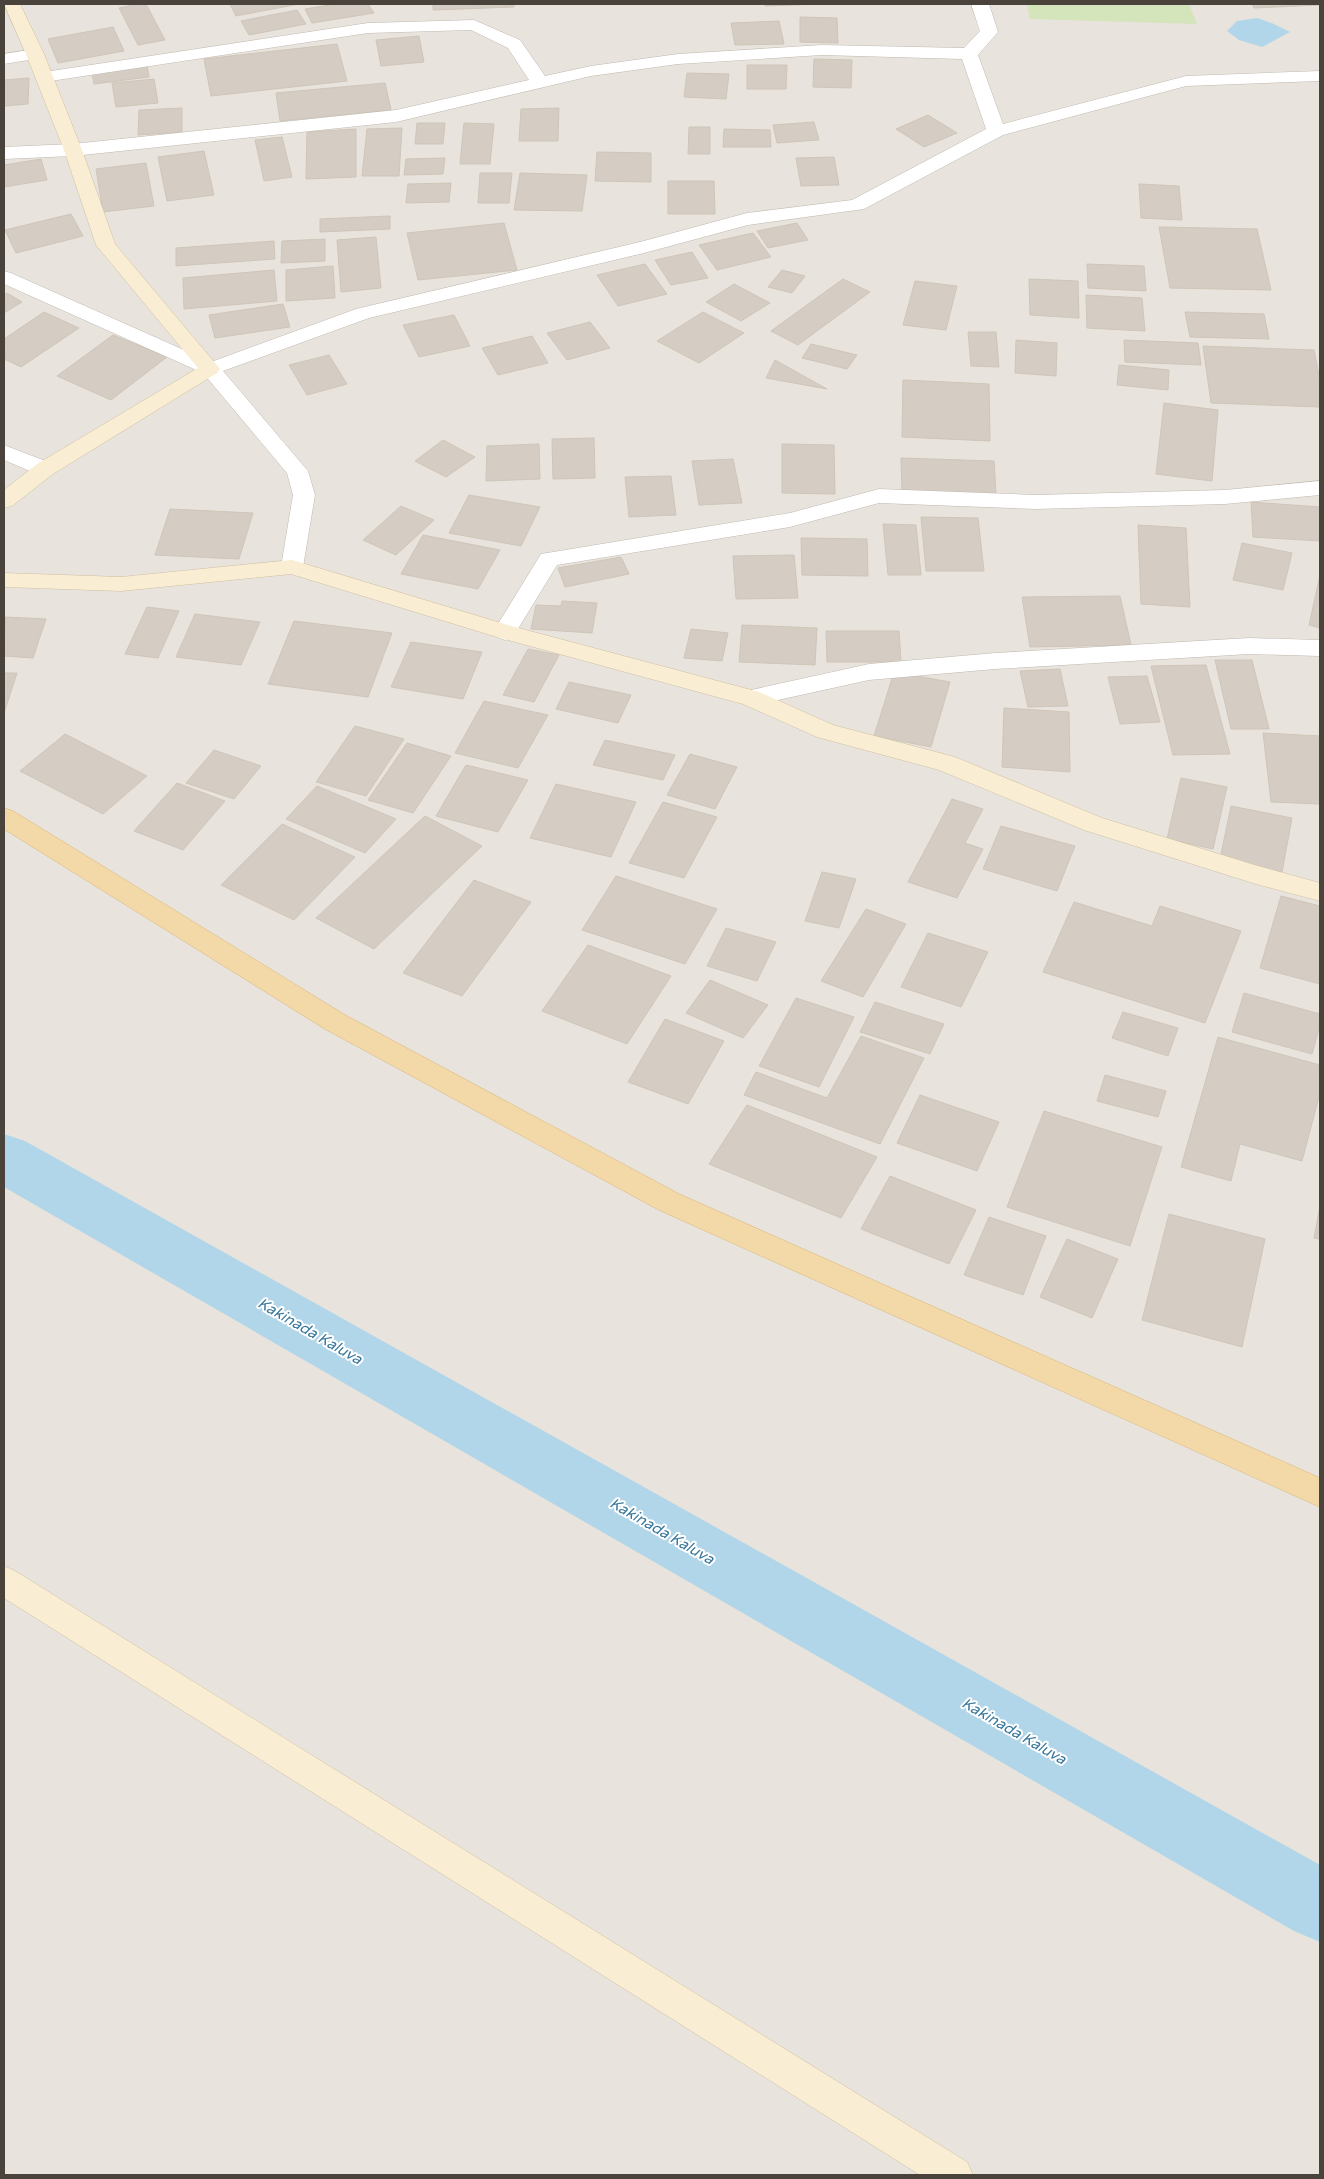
<svg xmlns="http://www.w3.org/2000/svg" width="1324" height="2179" viewBox="0 0 1324 2179" font-family="'Varela Round',sans-serif">
	<style>
		.residential { fill: #e8e3dc }
		.green { fill: #d4e4bb }
		.water { fill: #b2d6e9 }
		.lines { fill: none; stroke-linecap: round; stroke-linejoin: round }
		.canal { fill: #b2d6e9; fill-rule: evenodd }
		.building { fill: #d5cdc4; stroke: #cfc5b8 }
		.minor-casing { stroke: #c0b9b0; stroke-width: 1 }
		.secondary-casing { stroke: #cfc0a2; stroke-width: 1 }
		.primary-casing { stroke: #d7b579; stroke-width: 1 }
		.minor { fill: #fff; fill-rule: evenodd }
		.secondary { fill: #f9edd3; fill-rule: evenodd }
		.primary { fill: #f3d9a8; fill-rule: evenodd }
		.labels { text-anchor: middle; dominant-baseline: central; stroke-width: 4; stroke-linejoin: round; paint-order: stroke }
		.water-label { font-size: 15px; font-style: italic; fill: #3a789b; stroke: #fff }
	</style>
	<rect width="100%" height="100%" fill="#f5f2ed"/>
	<rect class="residential" x="4" y="4" width="1316" height="2171"/>
	<polygon class="green" points="1027,4 1189,4 1197,24 1030,19"/>
	<polygon class="water" points="1257,18 1274,24 1290,32 1262,47 1239,40 1227,31 1237,21"/>
	<g class="lines">
		<polygon class="canal" points="4,1134 25,1141 1320,1865 1320,1942 1294,1931 4,1187"/>
	</g>
	<g class="building">
		<polygon points="138,4 146,4 165,40 138,45 119,8"/>
		<polygon points="230,4 299,4 236,16"/>
		<polygon points="336,4 368,4 374,13 312,23 305,9"/>
		<polygon points="433,4 514,4 514,7 433,10"/>
		<polygon points="765,4 821,4 765,6"/>
		<polygon points="1252,4 1320,4 1320,5 1254,8"/>
		<polygon points="297,10 306,24 249,35 241,21"/>
		<polygon points="800,17 837,18 838,43 800,42"/>
		<polygon points="779,21 784,44 735,45 731,23"/>
		<polygon points="113,27 124,51 58,63 48,39"/>
		<polygon points="419,36 424,62 381,66 376,40"/>
		<polygon points="337,44 347,81 211,96 204,59"/>
		<polygon points="814,59 852,60 851,88 813,87"/>
		<polygon points="747,65 787,65 786,89 747,89"/>
		<polygon points="147,66 149,77 94,84 92,73"/>
		<polygon points="687,73 729,74 726,99 684,97"/>
		<polygon points="29,78 28,104 4,106 4,80"/>
		<polygon points="154,79 158,103 116,107 112,83"/>
		<polygon points="385,83 391,110 280,121 276,93"/>
		<polygon points="182,108 182,132 138,135 139,110"/>
		<polygon points="559,108 558,141 519,141 521,109"/>
		<polygon points="928,115 957,133 924,147 896,129"/>
		<polygon points="814,122 819,140 777,143 773,125"/>
		<polygon points="417,123 445,123 443,144 415,144"/>
		<polygon points="464,123 494,124 490,164 460,164"/>
		<polygon points="689,127 710,127 710,154 688,154"/>
		<polygon points="402,128 399,176 362,176 367,129"/>
		<polygon points="356,129 356,177 306,179 307,132"/>
		<polygon points="724,129 770,130 771,147 723,147"/>
		<polygon points="282,137 292,177 264,181 255,140"/>
		<polygon points="204,151 214,195 167,201 158,157"/>
		<polygon points="597,152 651,153 651,182 595,181"/>
		<polygon points="834,157 839,185 801,186 796,158"/>
		<polygon points="445,158 443,174 404,175 406,159"/>
		<polygon points="41,159 47,180 4,187 4,165"/>
		<polygon points="146,163 154,206 103,212 96,169"/>
		<polygon points="480,173 512,173 509,203 478,203"/>
		<polygon points="520,173 587,175 582,211 514,210"/>
		<polygon points="668,181 714,181 715,214 668,214"/>
		<polygon points="451,183 449,202 406,203 408,184"/>
		<polygon points="1139,184 1179,186 1182,220 1141,218"/>
		<polygon points="71,214 83,236 16,253 5,230"/>
		<polygon points="390,216 390,229 320,232 320,219"/>
		<polygon points="504,223 517,270 418,280 407,233"/>
		<polygon points="797,223 808,240 768,248 757,231"/>
		<polygon points="1159,227 1257,229 1271,290 1170,288"/>
		<polygon points="753,233 771,257 717,270 699,245"/>
		<polygon points="376,237 381,288 341,292 337,240"/>
		<polygon points="325,239 325,261 281,263 282,241"/>
		<polygon points="274,241 275,259 176,266 176,248"/>
		<polygon points="692,252 708,278 671,285 655,260"/>
		<polygon points="645,264 667,294 618,306 597,275"/>
		<polygon points="1087,264 1144,266 1146,291 1088,288"/>
		<polygon points="333,266 335,298 286,301 286,270"/>
		<polygon points="274,270 277,301 184,309 183,278"/>
		<polygon points="782,270 805,276 792,293 768,287"/>
		<polygon points="843,279 870,292 798,345 771,331"/>
		<polygon points="1029,279 1078,281 1079,318 1030,315"/>
		<polygon points="915,281 957,286 946,330 903,325"/>
		<polygon points="734,284 770,303 741,321 706,302"/>
		<polygon points="7,293 22,302 4,313 4,295"/>
		<polygon points="1086,295 1142,298 1145,331 1087,328"/>
		<polygon points="283,304 290,327 215,338 209,315"/>
		<polygon points="44,312 79,328 21,367 4,359 4,339"/>
		<polygon points="703,312 744,333 699,363 657,341"/>
		<polygon points="1185,312 1264,314 1269,339 1190,337"/>
		<polygon points="454,315 470,346 419,357 403,325"/>
		<polygon points="590,322 610,348 567,360 547,333"/>
		<polygon points="968,332 996,332 999,367 971,366"/>
		<polygon points="113,335 167,357 111,400 57,376"/>
		<polygon points="532,336 548,363 498,375 482,348"/>
		<polygon points="1016,340 1057,343 1056,376 1015,373"/>
		<polygon points="1124,340 1198,343 1201,365 1125,362"/>
		<polygon points="811,344 857,355 847,369 802,358"/>
		<polygon points="1203,346 1314,350 1320,381 1320,407 1211,403"/>
		<polygon points="329,355 347,384 307,395 289,365"/>
		<polygon points="775,360 827,389 766,378"/>
		<polygon points="1119,365 1169,370 1168,390 1117,385"/>
		<polygon points="903,380 989,384 990,441 902,437"/>
		<polygon points="1164,403 1218,410 1212,481 1156,474"/>
		<polygon points="594,438 595,478 553,479 552,439"/>
		<polygon points="443,440 475,457 446,477 415,461"/>
		<polygon points="539,444 540,479 486,481 487,446"/>
		<polygon points="782,444 834,445 835,494 782,493"/>
		<polygon points="901,458 994,461 996,495 902,492"/>
		<polygon points="733,459 742,503 699,505 692,461"/>
		<polygon points="671,476 676,515 629,517 625,477"/>
		<polygon points="469,495 540,507 521,546 449,533"/>
		<polygon points="1251,502 1320,507 1320,541 1253,537"/>
		<polygon points="401,506 434,520 396,555 363,540"/>
		<polygon points="170,509 253,513 239,559 155,555"/>
		<polygon points="921,517 978,518 984,571 926,571"/>
		<polygon points="883,524 916,525 921,575 888,575"/>
		<polygon points="1138,525 1186,528 1190,607 1141,604"/>
		<polygon points="423,535 500,550 478,589 401,574"/>
		<polygon points="801,538 867,539 868,576 802,575"/>
		<polygon points="1242,543 1292,553 1283,590 1233,580"/>
		<polygon points="794,555 798,598 736,599 733,556"/>
		<polygon points="621,557 629,574 565,587 558,568"/>
		<polygon points="1320,575 1320,628 1309,625"/>
		<polygon points="1120,596 1131,645 1030,647 1022,597"/>
		<polygon points="562,601 597,603 592,633 531,629 536,605 561,606"/>
		<polygon points="147,607 179,611 158,658 125,654"/>
		<polygon points="195,614 260,622 241,665 176,657"/>
		<polygon points="5,617 46,619 33,658 4,656"/>
		<polygon points="294,621 392,633 368,697 268,684"/>
		<polygon points="742,625 817,628 815,665 739,662"/>
		<polygon points="691,629 728,633 722,661 684,658"/>
		<polygon points="826,631 899,631 901,662 827,662"/>
		<polygon points="411,642 482,652 463,699 391,687"/>
		<polygon points="528,649 559,655 534,702 503,695"/>
		<polygon points="1215,660 1252,660 1269,729 1231,729"/>
		<polygon points="1206,665 1230,754 1173,755 1151,666"/>
		<polygon points="1060,669 1068,706 1028,707 1020,671"/>
		<polygon points="894,672 950,682 931,747 874,736"/>
		<polygon points="4,673 17,673 4,713"/>
		<polygon points="1147,676 1160,722 1120,724 1108,677"/>
		<polygon points="569,682 631,695 618,723 556,709"/>
		<polygon points="484,701 548,715 518,768 455,753"/>
		<polygon points="1004,708 1069,712 1070,772 1002,767"/>
		<polygon points="355,726 404,739 366,796 316,782"/>
		<polygon points="1263,733 1320,736 1320,804 1271,802"/>
		<polygon points="65,734 147,776 103,814 20,771"/>
		<polygon points="605,740 675,755 663,780 593,765"/>
		<polygon points="407,743 451,756 413,813 368,800"/>
		<polygon points="214,750 261,766 234,799 186,783"/>
		<polygon points="690,754 737,767 715,809 667,795"/>
		<polygon points="466,765 528,780 498,832 436,816"/>
		<polygon points="1181,778 1227,787 1213,849 1167,839"/>
		<polygon points="177,783 225,801 183,850 134,831"/>
		<polygon points="556,784 636,802 611,857 530,838"/>
		<polygon points="317,786 396,819 365,853 286,819"/>
		<polygon points="952,799 983,809 965,843 983,849 957,898 908,882"/>
		<polygon points="663,802 717,817 684,878 629,863"/>
		<polygon points="1231,806 1292,818 1282,872 1220,859"/>
		<polygon points="425,816 482,846 374,949 316,918"/>
		<polygon points="282,824 355,857 294,920 221,885"/>
		<polygon points="1001,826 1075,846 1057,891 983,869"/>
		<polygon points="822,872 856,879 839,928 805,921"/>
		<polygon points="616,876 717,909 685,964 582,930"/>
		<polygon points="474,880 531,902 462,996 403,973"/>
		<polygon points="1281,896 1320,906 1320,984 1260,968"/>
		<polygon points="1074,902 1152,926 1160,906 1241,931 1205,1023 1043,972"/>
		<polygon points="866,909 906,924 863,997 821,981"/>
		<polygon points="726,928 776,942 757,981 707,966"/>
		<polygon points="928,933 988,952 961,1007 901,987"/>
		<polygon points="588,945 671,976 627,1044 542,1011"/>
		<polygon points="710,980 768,1005 743,1038 686,1013"/>
		<polygon points="1244,993 1320,1014 1320,1025 1312,1054 1232,1032"/>
		<polygon points="796,998 854,1017 819,1087 759,1066"/>
		<polygon points="875,1002 944,1024 930,1054 860,1032"/>
		<polygon points="1123,1012 1178,1028 1168,1056 1112,1038"/>
		<polygon points="665,1019 724,1041 688,1104 628,1082"/>
		<polygon points="861,1036 924,1058 880,1144 744,1095 756,1072 827,1098"/>
		<polygon points="1218,1037 1320,1065 1320,1093 1302,1161 1240,1144 1231,1181 1181,1167"/>
		<polygon points="1105,1075 1166,1091 1158,1117 1097,1101"/>
		<polygon points="920,1095 999,1122 977,1171 897,1143"/>
		<polygon points="747,1105 877,1157 841,1218 709,1164"/>
		<polygon points="1044,1111 1162,1147 1130,1246 1007,1207"/>
		<polygon points="890,1176 976,1210 949,1264 861,1229"/>
		<polygon points="1320,1206 1320,1239 1314,1238"/>
		<polygon points="1169,1214 1265,1239 1242,1347 1142,1320"/>
		<polygon points="989,1217 1046,1236 1023,1295 964,1275"/>
		<polygon points="1067,1239 1118,1259 1092,1318 1040,1297"/>
	</g>
	<g class="lines">
		<defs>
			<g id="minor">
				<polygon points="971,4 989,4 998,32 978,55 1003,124 1186,76 1320,71 1320,81 1186,86 1003,135 864,209 748,225 644,253 369,318 223,371 308,471 315,495 303,567 300,572 292,574 284,572 281,567 293,495 287,473 203,373 4,284 4,271 11,273 211,362 356,309 640,242 747,213 852,200 986,129 962,59 822,55 678,64 591,76 396,122 73,156 4,159 4,147 73,144 396,110 529,80 508,48 471,30 368,33 44,82 38,81 35,77 38,73 368,23 474,20 520,40 545,76 591,66 678,54 822,45 964,48 980,31"/>
				<polygon points="35,49 41,50 44,54 41,58 4,64 4,54"/>
				<polygon points="4,445 53,464 56,469 53,474 45,476 37,474 4,460"/>
				<polygon points="1320,481 1320,495 1225,504 1036,509 879,503 790,527 557,565 513,637 505,640 497,637 493,632 541,554 790,513 879,489 1036,495 1225,490"/>
				<polygon points="1249,638 1320,640 1320,656 1249,654 995,669 869,680 751,706 743,704 739,698 743,692 751,690 869,664 995,653"/>
			</g>
			<g id="secondary">
				<polygon points="4,4 20,4 44,54 82,150 115,244 220,369 217,373 53,474 12,506 4,508 4,490 37,464 198,368 96,245 64,150 26,54"/>
				<polygon points="292,560 511,626 759,692 833,725 955,757 1102,818 1258,866 1320,883 1320,901 1256,884 1084,830 939,770 817,737 743,704 497,637 291,574 121,591 4,587 4,573 121,577"/>
				<polygon points="4,1566 15,1571 967,2162 973,2175 920,2175 4,1598"/>
			</g>
			<polygon id="primary" points="4,808 13,811 345,1015 679,1194 1320,1478 1320,1507 659,1210 325,1029 4,829"/>
		</defs>
		<use href="#minor" class="minor-casing"/>
		<use href="#secondary" class="secondary-casing"/>
		<use href="#primary" class="primary-casing"/>
		<use href="#minor" class="minor"/>
		<use href="#secondary" class="secondary"/>
		<use href="#primary" class="primary"/>
	</g>
	<g class="labels">
		<g class="water-label">
			<text transform="translate(310 1331) rotate(30)">Kakinada Kaluva</text>
			<text transform="translate(662 1531) rotate(30)">Kakinada Kaluva</text>
			<text transform="translate(1014 1731) rotate(30)">Kakinada Kaluva</text>
		</g>
	</g>
	<rect width="1324" height="2179" fill="none" stroke="#49433b" stroke-width="10"/>
</svg>
